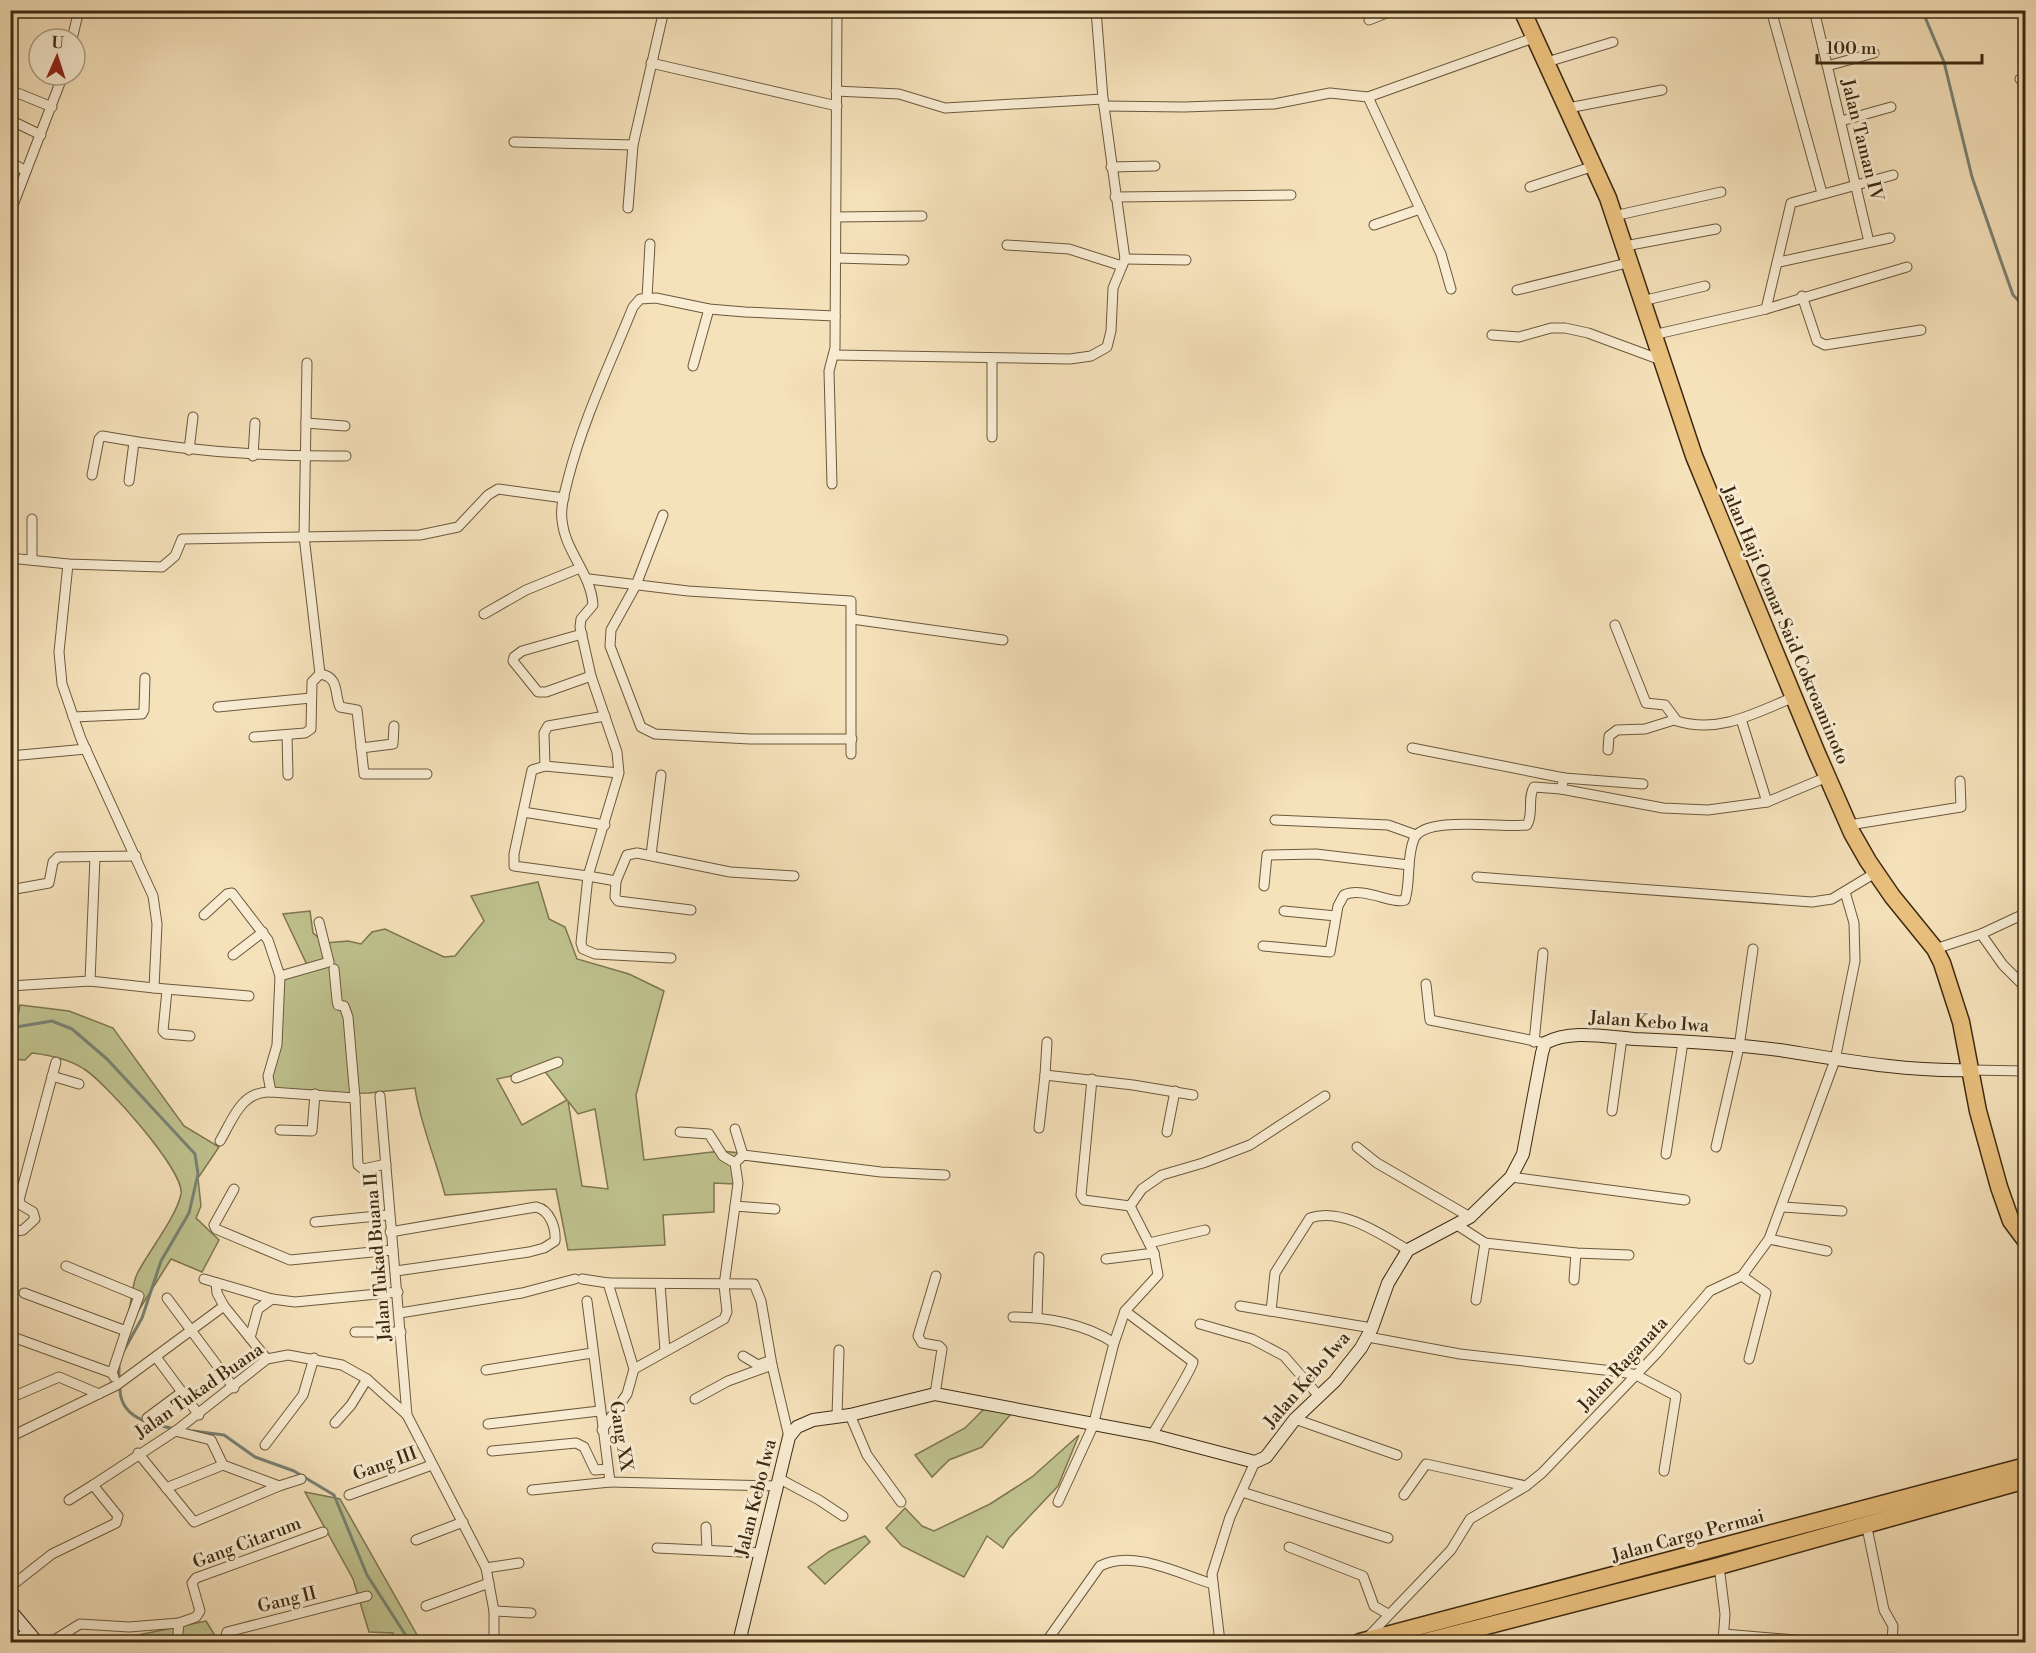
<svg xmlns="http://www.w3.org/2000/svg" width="2036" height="1653" viewBox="0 0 2036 1653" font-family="'Libre Bodoni',serif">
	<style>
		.green { fill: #bfc28e; stroke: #7e7650; stroke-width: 1.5; fill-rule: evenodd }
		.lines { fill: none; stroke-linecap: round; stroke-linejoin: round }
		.stream { stroke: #788275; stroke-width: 3 }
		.street-casing { stroke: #6c583b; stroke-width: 11 }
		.secondary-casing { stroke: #3e2a11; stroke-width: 14 }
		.highway-casing { stroke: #3e2a11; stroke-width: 19 }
		.street { stroke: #f8ecd2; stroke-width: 9 }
		.secondary { stroke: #f8ecd2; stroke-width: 12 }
		.highway { stroke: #eac07d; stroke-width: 16 }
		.labels { text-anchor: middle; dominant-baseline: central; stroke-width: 6; stroke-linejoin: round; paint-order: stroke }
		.street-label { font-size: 18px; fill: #3e2a11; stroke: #f8ecd2 }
	</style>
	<rect width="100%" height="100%" fill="#f5e1ba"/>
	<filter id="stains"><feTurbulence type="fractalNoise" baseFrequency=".00333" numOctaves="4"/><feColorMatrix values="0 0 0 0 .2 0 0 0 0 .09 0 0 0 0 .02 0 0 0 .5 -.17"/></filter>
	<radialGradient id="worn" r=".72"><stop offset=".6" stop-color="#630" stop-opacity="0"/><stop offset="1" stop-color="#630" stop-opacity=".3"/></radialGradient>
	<g class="green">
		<path d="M 538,882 L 549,919 L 565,927 L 577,959 L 629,974 L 664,991 L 636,1095 L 644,1160 L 721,1151 L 740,1153 L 734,1184 L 714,1183 L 714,1212 L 663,1215 L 665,1245 L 568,1250 L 556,1189 L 445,1195 C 436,1159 420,1124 415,1088 L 369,1093 L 269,1095 L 279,974 L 309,969 L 283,914 L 310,911 L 313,933 L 325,943 L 348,941 L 361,944 L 372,932 L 385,929 L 444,957 L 455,956 L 484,921 L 471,896 ZM 543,1069 L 567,1100 L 522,1125 L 497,1079 ZM 568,1101 L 578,1114 L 595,1109 L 608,1189 L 582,1186 Z"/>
		<path d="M 20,1005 L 69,1011 L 113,1028 L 184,1126 L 219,1147 L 198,1178 L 201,1206 L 196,1218 L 219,1240 L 202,1272 L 171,1259 L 137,1313 L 129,1310 C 132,1299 132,1285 137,1274 C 148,1252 176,1218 181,1194 C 185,1171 105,1082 84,1069 C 69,1059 49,1055 32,1053 L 25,1060 L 11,1059 L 11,1031 L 15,1031 Z"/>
		<polygon points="984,1409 1011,1414 982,1447 949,1460 932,1477 915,1455 965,1428"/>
		<polygon points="1079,1435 1058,1486 1009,1538 1003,1548 987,1536 964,1577 902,1546 886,1528 905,1508 922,1526 934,1531 990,1504 1032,1477"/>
		<polygon points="305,1492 340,1499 421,1642 390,1642 393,1633 369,1632 353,1579"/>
		<polygon points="865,1536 870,1542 825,1584 808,1567 830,1551"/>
		<polygon points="206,1621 219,1642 109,1641"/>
	</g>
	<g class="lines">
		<g class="stream">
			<polyline points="1922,10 1944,62 1972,177 2001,261 2013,295 2026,308"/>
			<polyline points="10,1028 52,1021 72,1029 107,1059 195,1154 198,1174 189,1213 161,1261 142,1318 123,1352"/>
			<polyline points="119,1363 119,1380"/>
			<path d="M 120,1387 C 119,1418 150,1424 175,1429"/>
			<polyline points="193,1431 224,1435 255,1457 294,1471 334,1495 367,1575 410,1642"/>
		</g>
		<defs>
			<g id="street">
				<polyline points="1771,10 1822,193"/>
				<polyline points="1814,10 1869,242"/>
				<polyline points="1369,20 1394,10"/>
				<polyline points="72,39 79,10"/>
				<polyline points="1547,62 1613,42"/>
				<polyline points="651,63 837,106"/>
				<polyline points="1827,66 1874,53"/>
				<polyline points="2020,79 2026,79"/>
				<polyline points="10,90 52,107"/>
				<polyline points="836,91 899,94 945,108 1103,99"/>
				<polyline points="1368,97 1441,254 1451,289"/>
				<polyline points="1104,106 1184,107 1274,104 1330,93 1368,97 1536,37"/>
				<polyline points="1568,108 1662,90"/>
				<polyline points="10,120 41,135"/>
				<polyline points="1841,121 1891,107"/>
				<polyline points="514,142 633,145"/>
				<polyline points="10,162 26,171"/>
				<polyline points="1111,167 1155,166"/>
				<polyline points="1530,187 1594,166"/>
				<polyline points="1115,197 1291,195"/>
				<polyline points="628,208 633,145 664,10"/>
				<polyline points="10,213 63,75"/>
				<polyline points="1614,216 1721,192"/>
				<polyline points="836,217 922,216"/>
				<polyline points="1374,225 1420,209"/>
				<polyline points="1007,245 1069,249 1122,266"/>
				<polyline points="1625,246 1716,229"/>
				<polyline points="837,258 904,260"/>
				<polyline points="1125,259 1186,260"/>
				<polyline points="1779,262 1890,238"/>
				<polyline points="1517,290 1631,262"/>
				<polyline points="1802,296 1817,341 1825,345 1921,330"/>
				<polyline points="647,298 650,244"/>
				<polyline points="1642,301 1705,286"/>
				<polyline points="1766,309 1791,203 1893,175"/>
				<polyline points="1492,335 1519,337 1551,328 1565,328 1588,333 1661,360"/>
				<polyline points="1653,335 1766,309 1907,267"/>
				<polyline points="834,355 1070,359 1091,356 1107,347 1111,331 1113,288 1125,259 1103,99 1096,10"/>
				<polyline points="992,360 992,437"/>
				<polyline points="693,366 709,309"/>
				<polyline points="306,423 345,426"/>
				<polyline points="189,450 193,417"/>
				<polyline points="253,456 255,423"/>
				<path d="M 92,475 L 99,439 L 102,436 C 184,451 263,457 346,456"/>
				<polyline points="129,481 134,442"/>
				<polyline points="832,484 829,371 835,348 837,10"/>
				<polyline points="663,515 636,585 611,630 610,646 641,727 655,734 750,739 852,739"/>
				<polyline points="10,558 68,564 162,567 175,556 182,539 420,535 458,527 488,495 498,489 564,498"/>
				<polyline points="32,560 32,519"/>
				<polyline points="589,579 688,591 851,601 851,754"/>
				<polyline points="484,614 526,590 580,568"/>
				<polyline points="852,619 1003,640"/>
				<path d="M 1615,625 L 1646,703 L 1665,705 L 1677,721 C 1719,734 1755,713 1794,697"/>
				<polyline points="582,634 522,651 514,657 513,661 538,692 546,692 591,676"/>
				<path d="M 320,674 C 340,677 334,694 340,707 L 357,710 L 364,774 L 427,774"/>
				<polyline points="218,707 311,698"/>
				<polyline points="73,717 142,714 144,710 145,678"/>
				<polyline points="1741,719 1767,802"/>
				<polyline points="287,735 288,775"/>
				<polyline points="254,737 305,733 311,729 312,682 320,674 304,536 307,363"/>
				<polyline points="361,748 393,744 394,726"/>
				<polyline points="1412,748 1564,778 1561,789"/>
				<polyline points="1608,750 1609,736 1617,730 1645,729 1674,720"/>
				<polyline points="10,756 86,749"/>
				<polyline points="545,766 544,733 548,726 605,716"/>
				<path d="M 619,773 L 545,766 L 532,770 L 514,854 L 514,866 L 588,876 L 619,773 L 617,752 L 591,676 L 580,627 L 581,619 L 593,605 C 591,573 565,552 562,520 C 560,506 565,492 568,479 C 583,420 610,364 633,307 L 640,299 L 656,298 L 709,309 L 745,312 L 835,316"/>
				<polyline points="1564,778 1643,784"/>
				<polyline points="523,812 605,825"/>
				<polyline points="1275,820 1388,825 1416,835"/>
				<polyline points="1849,825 1961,807 1960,781"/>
				<polyline points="651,855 661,775"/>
				<polyline points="1477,877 1812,902 1832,899 1875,873"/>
				<polyline points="616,881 615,897 618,901 691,910"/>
				<polyline points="1264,886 1267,855 1316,854 1409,865"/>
				<polyline points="10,890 49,883 53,862 58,857 136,856"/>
				<polyline points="1284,911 1336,916"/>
				<polyline points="204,915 227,894 232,893 268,940 280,976 329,962 319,922"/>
				<polyline points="1981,934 2003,965 2026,988"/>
				<path d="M 1263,946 L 1330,952 L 1338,906 L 1344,895 C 1363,886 1393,905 1405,900 C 1411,881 1406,858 1414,839 C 1424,815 1503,828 1527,825 C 1534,813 1527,798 1534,787 L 1561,789 L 1663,808 L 1708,810 L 1767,802 L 1827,777"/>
				<polyline points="1935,949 1981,934 2026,913"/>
				<polyline points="233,955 263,932"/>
				<polyline points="671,958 595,954 583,949 581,943 588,876 616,881 627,855 637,853 730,872 794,876"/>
				<polyline points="334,969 337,1000 338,1005 344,1006 348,1017 355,1098"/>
				<polyline points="90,981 95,857"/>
				<polyline points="1426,984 1430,1020 1545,1043"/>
				<polyline points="10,986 90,981 154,988 157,924 153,896 81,739 62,684 59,652 68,564"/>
				<polyline points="154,988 249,996"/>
				<polyline points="167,990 163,1031 166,1034 190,1036"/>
				<polyline points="1534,1042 1543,953"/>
				<polyline points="1971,1070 2026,1071"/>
				<polyline points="1045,1075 1047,1042"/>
				<polyline points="52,1076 79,1084"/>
				<polyline points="516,1078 558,1062"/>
				<polyline points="1092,1079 1081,1195 1084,1200 1130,1206"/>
				<polyline points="271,1092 355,1098 358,1165 363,1169 386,1164"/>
				<polyline points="380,1096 407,1415"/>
				<polyline points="1612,1111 1622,1038"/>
				<polyline points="1039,1128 1045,1075 1133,1085 1193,1095"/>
				<polyline points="735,1129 743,1155"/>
				<polyline points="280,1130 312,1131 315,1094"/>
				<polyline points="680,1132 709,1134 723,1156 735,1163"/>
				<polyline points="1167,1132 1175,1091"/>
				<path d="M 220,1141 C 233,1119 241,1091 271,1092 L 268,1076 L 277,1045 L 280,976"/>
				<polyline points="1357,1147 1377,1163 1470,1217"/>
				<polyline points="1716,1147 1739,1047 1753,949"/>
				<polyline points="1666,1154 1683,1042"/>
				<polyline points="1511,1177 1685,1200"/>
				<polyline points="234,1189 214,1225 216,1229 290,1260 393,1250"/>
				<polyline points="735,1206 738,1183 735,1163 743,1155 881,1172 945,1175"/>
				<polyline points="1130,1206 1142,1189 1162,1175 1203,1163 1250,1145 1325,1096"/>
				<polyline points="1783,1207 1842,1211"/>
				<polyline points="315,1222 388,1215"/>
				<polyline points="1457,1225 1485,1243 1576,1253 1629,1255"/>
				<polyline points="10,1232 23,1230 35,1219 33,1212 21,1205 19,1200 56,1062"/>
				<path d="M 390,1232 L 536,1207 C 550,1210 556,1228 555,1241 L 544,1248 L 529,1252 L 396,1271"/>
				<polyline points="1769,1239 1827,1251"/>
				<polyline points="1149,1243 1205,1230"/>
				<polyline points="1106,1259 1154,1253"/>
				<polyline points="66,1266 139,1296 126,1331"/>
				<polyline points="1742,1276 1766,1293 1749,1359"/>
				<polyline points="204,1279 272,1299 295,1302 398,1292"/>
				<polyline points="582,1279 608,1283 634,1369 627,1394 602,1430"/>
				<polyline points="1574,1280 1576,1253"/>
				<polyline points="216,1283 217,1293 224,1306"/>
				<polyline points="608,1283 754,1284 761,1301 772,1365 789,1437"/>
				<polyline points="660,1284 665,1351"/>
				<polyline points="24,1293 126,1331 112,1373"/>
				<polyline points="167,1298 234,1388"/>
				<polyline points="1476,1300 1485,1243"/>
				<polyline points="587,1301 610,1482 778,1486"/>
				<polyline points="1240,1306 1372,1328"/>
				<path d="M 1125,1311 L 1193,1362 C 1192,1369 1159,1423 1152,1435"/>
				<path d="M 1271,1311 L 1275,1273 L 1310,1218 C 1342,1207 1382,1235 1408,1250"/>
				<polyline points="400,1313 522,1293 575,1279"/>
				<path d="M 1013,1317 C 1046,1317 1086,1324 1114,1343"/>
				<polyline points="1037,1317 1039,1257"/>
				<polyline points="1200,1324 1252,1339 1284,1356 1319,1396"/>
				<polyline points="355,1332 401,1332"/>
				<polyline points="10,1336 112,1373 114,1377"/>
				<polyline points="1368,1337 1460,1354 1622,1372 1636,1375 1676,1396 1664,1471"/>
				<polyline points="250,1338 258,1309 272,1299"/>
				<polyline points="743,1356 758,1365 766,1362"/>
				<polyline points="156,1357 199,1415"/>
				<polyline points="634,1369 724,1319 727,1312 724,1285 735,1206 775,1209"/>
				<polyline points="486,1370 592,1353"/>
				<polyline points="935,1394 942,1349 939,1346 922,1343 918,1336 936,1276"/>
				<polyline points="10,1398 59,1377 99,1394"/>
				<polyline points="695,1399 728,1381 772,1365"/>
				<polyline points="850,1415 867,1455 901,1502"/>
				<polyline points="837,1416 839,1350"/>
				<polyline points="147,1418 182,1392"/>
				<polyline points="1295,1419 1397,1455"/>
				<polyline points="335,1423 351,1405 367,1379"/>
				<polyline points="488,1424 599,1411"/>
				<polyline points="175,1431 211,1440 223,1465 279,1486 301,1479"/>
				<polyline points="10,1437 117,1385 224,1306 267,1359"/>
				<polyline points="265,1445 303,1395 314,1358"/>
				<polyline points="492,1451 576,1443 584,1447 595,1470 608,1469"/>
				<polyline points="138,1453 194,1522 279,1486"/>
				<polyline points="780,1479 819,1500 843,1516"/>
				<polyline points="166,1488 223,1465"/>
				<polyline points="532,1490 610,1482"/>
				<polyline points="1242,1492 1388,1538"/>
				<polyline points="349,1495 432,1465"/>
				<polyline points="1404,1495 1426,1464 1526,1486"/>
				<polyline points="69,1500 93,1485"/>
				<polyline points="1058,1502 1093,1426 1114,1343 1125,1311 1158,1275 1154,1253 1130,1206"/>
				<polyline points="1866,1523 1884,1610 1893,1626 1892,1642"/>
				<polyline points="706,1527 707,1550"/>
				<polyline points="416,1540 463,1522"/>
				<polyline points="1289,1547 1363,1576 1374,1606 1388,1614"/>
				<polyline points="657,1548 762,1553"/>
				<polyline points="1719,1566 1725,1614 1723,1642"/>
				<polyline points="486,1568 519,1563"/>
				<polyline points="10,1587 52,1554 116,1523 118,1516 93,1485 177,1430 267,1359 288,1355 342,1365 367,1379 407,1415 486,1568 494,1611 494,1642"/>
				<polyline points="426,1606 489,1583"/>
				<polyline points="494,1611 531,1613"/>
				<polyline points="1724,1634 1820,1642"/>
				<polyline points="1367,1638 1451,1550 1470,1519 1526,1486 1542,1473 1657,1353 1710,1291 1742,1276 1769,1239 1835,1060 1855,961 1854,923 1845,892"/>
				<polyline points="10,1642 30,1632"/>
				<polyline points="51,1642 80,1624 129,1627 179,1623 196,1617 200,1611 192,1583 196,1578 323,1532"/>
				<polyline points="177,1642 179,1623"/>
				<polyline points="224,1642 227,1632 367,1596"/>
				<path d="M 1046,1642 L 1100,1566 C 1134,1549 1179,1574 1213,1584"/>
				<polyline points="1220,1642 1212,1574 1230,1517 1255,1462"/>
			</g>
			<g id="secondary">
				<polyline points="10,1610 37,1642"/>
				<path d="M 739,1642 L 789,1437 L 797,1427 L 813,1420 L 850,1415 L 935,1394 L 1152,1435 L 1255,1462 L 1266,1457 L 1295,1419 L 1335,1381 L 1361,1348 L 1372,1328 L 1388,1283 L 1408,1250 L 1470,1217 L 1511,1177 L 1523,1154 L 1542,1053 L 1545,1043 C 1571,1029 1606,1037 1635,1039 C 1683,1041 1732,1044 1780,1050 C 1843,1060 1907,1072 1971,1070"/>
			</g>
			<g id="highway">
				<polyline points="1522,10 1608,198 1694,456 1816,751 1852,833 1868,861 1892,896 1935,949 1942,963 1961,1022 1978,1111 1999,1187 2011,1221 2026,1241"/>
				<polyline points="1360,1642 2026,1466"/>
				<polyline points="1424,1642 1719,1566 2026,1480"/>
			</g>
		</defs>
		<use href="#street" class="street-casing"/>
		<use href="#secondary" class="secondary-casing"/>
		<use href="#highway" class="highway-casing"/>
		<use href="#street" class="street"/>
		<use href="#secondary" class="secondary"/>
		<use href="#highway" class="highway"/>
	</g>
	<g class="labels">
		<g class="street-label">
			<text transform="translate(1862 140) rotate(76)">Jalan Taman IV</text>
			<text transform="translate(1785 625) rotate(67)">Jalan Haji Oemar Said Cokroaminoto</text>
			<text transform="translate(1649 1022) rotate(4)">Jalan Kebo Iwa</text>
			<text transform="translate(378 1257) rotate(-95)">Jalan Tukad Buana II</text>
			<text transform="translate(1623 1364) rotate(-47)">Jalan Raganata</text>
			<text transform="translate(1307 1380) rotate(-49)">Jalan Kebo Iwa</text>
			<text transform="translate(199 1391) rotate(-35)">Jalan Tukad Buana</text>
			<text transform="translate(621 1436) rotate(81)">Gang XX</text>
			<text transform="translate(385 1464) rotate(-20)">Gang III</text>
			<text transform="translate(756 1498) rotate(-76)">Jalan Kebo Iwa</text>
			<text transform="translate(1688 1536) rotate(-15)">Jalan Cargo Permai</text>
			<text transform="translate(247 1543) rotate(-21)">Gang Citarum</text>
			<text transform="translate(287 1600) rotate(-14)">Gang II</text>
		</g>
	</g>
	<rect width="2036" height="1653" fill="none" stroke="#f5e1ba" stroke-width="36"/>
	<rect x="12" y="12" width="2012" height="1629" fill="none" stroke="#3e2a11" stroke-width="3"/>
	<rect x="18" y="18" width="2000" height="1617" fill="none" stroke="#3e2a11" stroke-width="1.5"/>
	<g transform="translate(57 57) rotate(3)"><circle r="28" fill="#f8ecd2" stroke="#ae9e85" stroke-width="1.5"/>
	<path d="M0-4.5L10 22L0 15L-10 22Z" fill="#8f2418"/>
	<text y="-9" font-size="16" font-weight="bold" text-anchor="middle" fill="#3e2a11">U</text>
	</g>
	<path d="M1817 54v9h165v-9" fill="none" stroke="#3e2a11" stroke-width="3"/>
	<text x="1826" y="54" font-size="18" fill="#3e2a11" stroke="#f8ecd2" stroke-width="4.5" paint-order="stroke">100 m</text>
	<rect width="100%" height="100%" filter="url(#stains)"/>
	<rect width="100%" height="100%" fill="url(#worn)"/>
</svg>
